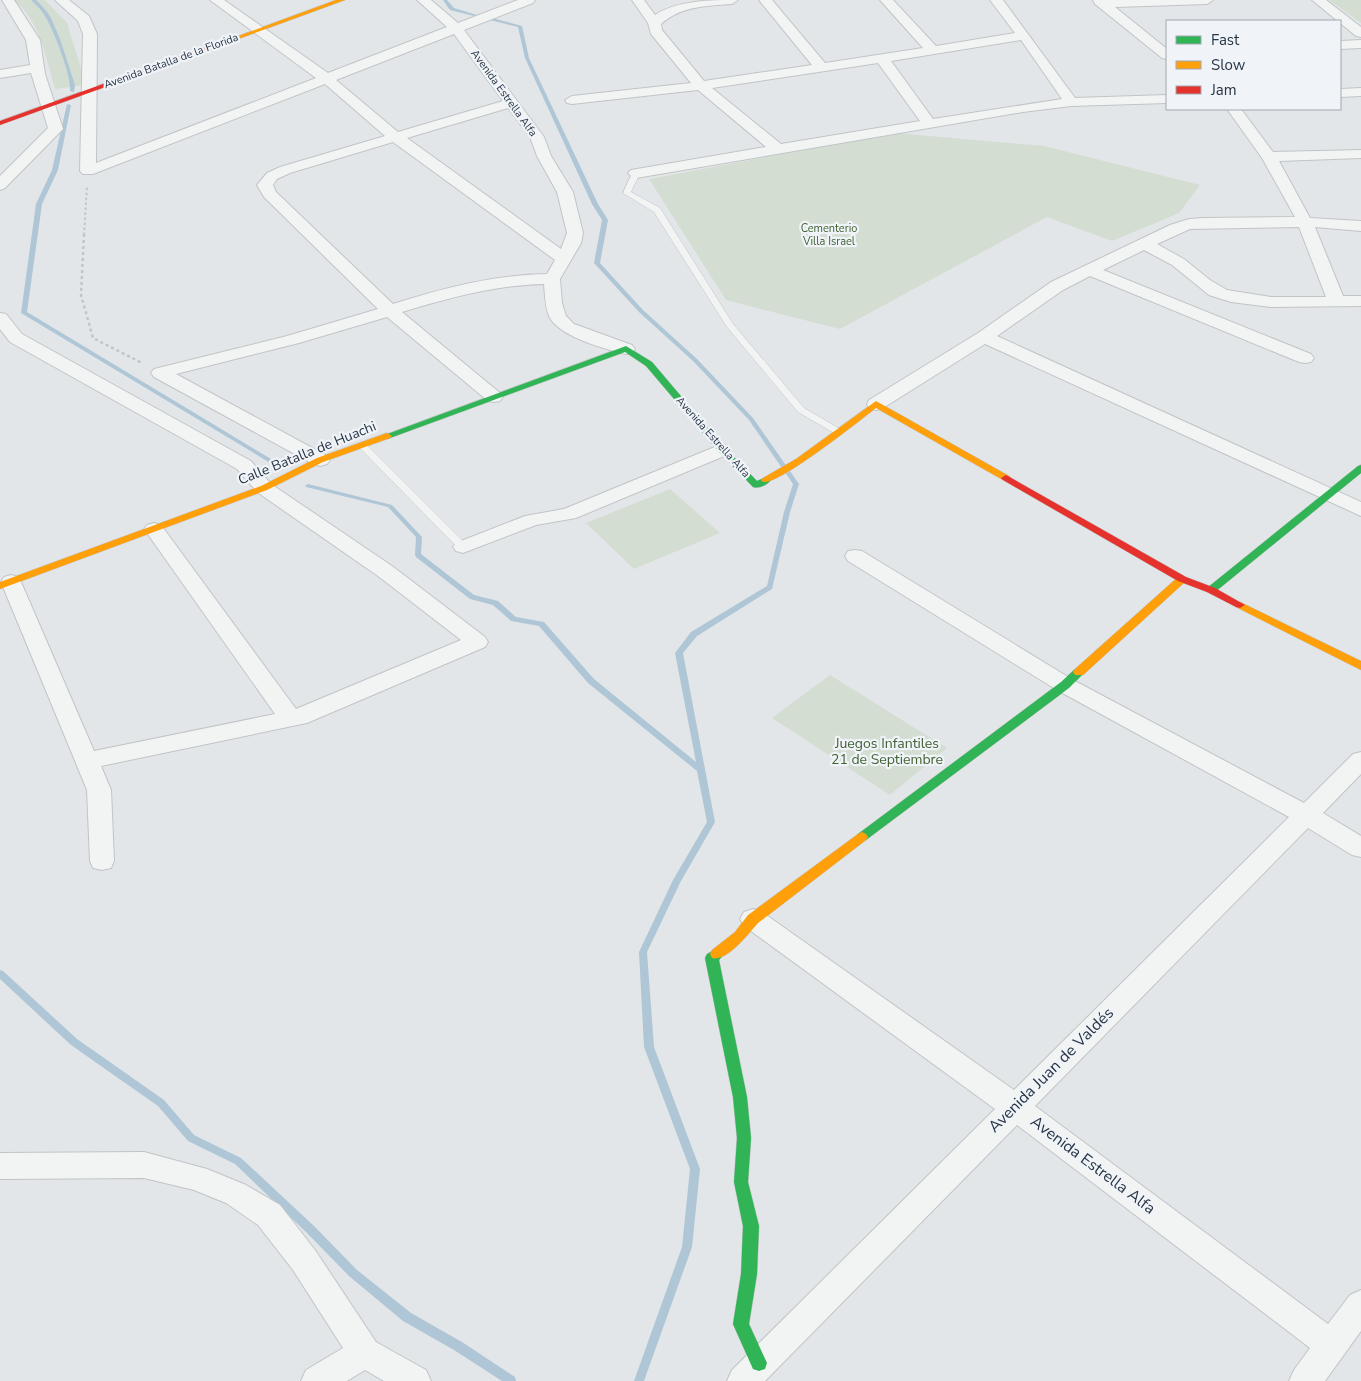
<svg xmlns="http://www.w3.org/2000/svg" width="1361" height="1381" viewBox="0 0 1361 1381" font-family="'Nunito Sans',sans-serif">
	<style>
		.green { fill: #d4ddd2 }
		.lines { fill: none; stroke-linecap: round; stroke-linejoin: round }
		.stream { fill: #aec6d6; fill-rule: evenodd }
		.lane-casing { stroke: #c1c4c6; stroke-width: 1 }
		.street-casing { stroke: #c1c4c6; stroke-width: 2 }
		.fast-casing { stroke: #c1c4c6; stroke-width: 1 }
		.slow-casing { stroke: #c1c4c6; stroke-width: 1 }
		.jam-casing { stroke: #c1c4c6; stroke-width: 1 }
		.path-far1 { stroke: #c1c5c8; stroke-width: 2; stroke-dasharray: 2.5 2.5; stroke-linecap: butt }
		.path { stroke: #c1c5c8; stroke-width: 2.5; stroke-dasharray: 3 3; stroke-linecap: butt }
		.lane { fill: #f2f4f4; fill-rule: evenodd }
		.street { fill: #f2f4f4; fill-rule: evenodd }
		.fast { fill: #30b455; fill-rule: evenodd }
		.slow { fill: #ff9f0a; fill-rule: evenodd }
		.jam { fill: #e5322d; fill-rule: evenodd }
		.labels { text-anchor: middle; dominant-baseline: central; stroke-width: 4.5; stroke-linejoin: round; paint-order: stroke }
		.far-street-label { font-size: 11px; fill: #273544; stroke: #f0f4f8 }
		.far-park-label { font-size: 11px; fill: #416133; stroke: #f0f4f8 }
		.street-label { font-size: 14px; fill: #273544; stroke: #f0f4f8 }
		.park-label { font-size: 14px; fill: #416133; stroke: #f0f4f8 }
		.near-street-label { font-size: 16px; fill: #273544; stroke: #f0f4f8 }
	</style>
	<rect width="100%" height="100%" fill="#e3e6e8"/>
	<g class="green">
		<path d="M 13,0 L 45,0 L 67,23 L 86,85 L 55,89 C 46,59 40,19 13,0 Z"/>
		<polygon points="1329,0 1361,0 1361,23"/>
		<polygon points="895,133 1044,146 1200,185 1179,213 1112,241 1047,217 840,329 726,300 649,179"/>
		<polygon points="670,489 720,533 634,569 586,523"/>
		<polygon points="830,675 947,748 890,795 772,718"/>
	</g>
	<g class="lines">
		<g class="stream">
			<path d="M 31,0 L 36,0 L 42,6 L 50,16 L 60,39 L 75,85 L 74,92 L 70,91 C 72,77 54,31 46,18 C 42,10 37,6 31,0 Z"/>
			<polygon points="443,0 447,0 454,8 480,16 478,17 450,10"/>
			<polygon points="492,18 522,26 529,58 598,204 608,220 600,263 643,310 697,359 753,418 799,484 790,512 772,589 697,636 683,653 715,822 681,881 647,952 654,1047 700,1169 692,1247 644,1381 634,1381 682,1247 690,1169 644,1047 639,952 673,880 707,822 697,771 588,683 539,626 511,621 493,605 470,599 416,557 415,555 416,537 388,507 306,487 305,486 308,484 392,505 422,537 421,554 474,595 498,601 516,617 544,622 594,679 696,762 675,653 691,632 767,586 784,512 793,484 749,420 693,361 639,312 594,263 602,220 592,204 525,58 518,27 490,20 490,19"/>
			<polygon points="67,104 71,105 58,170 42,204 27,312 276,462 277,463 276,464 272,464 21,313 36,204 52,170"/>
			<polygon points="0,970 3,971 77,1039 164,1100 194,1135 241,1158 314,1226 357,1270 411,1313 462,1342 515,1377 516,1381 502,1381 454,1350 403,1321 349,1276 306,1232 235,1164 188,1141 158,1106 71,1045 0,979"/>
		</g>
		<defs>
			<g id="lane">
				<polygon points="633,171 640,173 631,192 660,208 733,324 804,408 840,429 840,433 834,433 798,412 727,327 654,212 623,193"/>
				<polygon points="362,442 365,443 467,545 468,547 467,549 459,549 359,447 359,443"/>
			</g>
			<g id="street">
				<polygon points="2,0 14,0 40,40 45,74 63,129 5,188 0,190 0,176 48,128 31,73 0,78 0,70 30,65 26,40"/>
				<path d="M 55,0 L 69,0 L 89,16 L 97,34 L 96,163 L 316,78 L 210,0 L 224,0 L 328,73 L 447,27 L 417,0 L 431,0 L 458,23 L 518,0 L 535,0 L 533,3 L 464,30 L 544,137 L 551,156 L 573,192 L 583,233 L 581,243 L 560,279 L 562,303 L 566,316 L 574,324 L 632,345 L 635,349 L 632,353 L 626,354 C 605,349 561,337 550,318 C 545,308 545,295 544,284 C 495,285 449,298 402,312 L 500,393 L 503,397 L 500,401 L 494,402 L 488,401 L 387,317 L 299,343 L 176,374 L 327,456 L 330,460 L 327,464 L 320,466 L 313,464 L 154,377 L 151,373 L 154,369 L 287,336 L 378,309 L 264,197 L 257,185 L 267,173 L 280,167 L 385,136 L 325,84 L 93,174 L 83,174 L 80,171 L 83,34 L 78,21 ZM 454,34 L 503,101 L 398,132 L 336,80 ZM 508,108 L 530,137 L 537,156 L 557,192 L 567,233 L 561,249 L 407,138 ZM 393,142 L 555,260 L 547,274 C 493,275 443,288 393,304 L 276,192 L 273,185 L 277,179 L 290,173 Z"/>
				<path d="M 632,0 L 644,0 L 655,15 C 678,0 710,0 738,0 L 732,4 C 706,6 681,6 661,24 L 662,30 L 704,81 L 812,65 L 759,0 L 772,0 L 825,63 L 923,48 L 880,0 L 893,0 L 936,46 L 1015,33 L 990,0 L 1003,0 L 1075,98 L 1167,95 L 1167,103 L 1071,106 L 1023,112 L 636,178 L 631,176 L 628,173 L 631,170 L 766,147 L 698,90 L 572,104 L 567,103 L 565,100 L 572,96 L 691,83 L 651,34 L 648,23 ZM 1021,40 L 1062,99 L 933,119 L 891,61 ZM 878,63 L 920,121 L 781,144 L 712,88 Z"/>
				<polygon points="1093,0 1213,0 1207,4 1115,7 1167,49 1167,59 1162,58 1095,4"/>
				<polygon points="1312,0 1326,0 1361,27 1361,37 1356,36"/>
				<polygon points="1361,40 1361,48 1340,49 1340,41"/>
				<polygon points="1361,88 1361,96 1340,97 1340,89"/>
				<path d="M 1227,109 L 1241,109 L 1273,152 L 1361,150 L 1361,158 L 1279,161 L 1310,218 L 1361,221 L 1361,231 L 1315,227 L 1343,296 L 1361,296 L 1361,306 L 1271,307 L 1231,302 L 1209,295 L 1172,265 L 1144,250 L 1103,270 L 1311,354 L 1314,358 L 1311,362 L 1305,363 L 1299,362 L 1090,276 L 1063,290 L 997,336 L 1361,502 L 1361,516 L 985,344 L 883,408 L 876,410 L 869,408 L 867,404 L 869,400 L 978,333 L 1051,282 L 1170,225 L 1189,219 L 1203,218 L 1295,217 L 1262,158 ZM 1299,227 L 1326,297 L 1271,297 L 1227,290 L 1210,280 L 1184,259 L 1157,244 L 1190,229 Z"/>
				<polygon points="0,313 6,314 22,334 251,461 271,484 392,566 485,637 488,642 485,647 307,723 101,766 111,790 114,861 111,868 102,870 93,868 90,861 87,790 1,582 4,577 11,575 18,577 21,582 94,751 275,714 147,533 144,529 147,525 154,523 161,525 296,709 461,640 378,576 257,492 237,469 10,342 0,329"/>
				<polygon points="722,444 729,446 732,450 729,454 576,518 536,525 463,553 456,551 453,547 456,543 525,516 564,509"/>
				<polygon points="855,550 862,551 1073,680 1304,803 1353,754 1361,752 1361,774 1323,813 1361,836 1361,857 1352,855 1308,828 1035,1106 1328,1324 1350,1295 1361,1290 1361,1331 1325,1381 1289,1381 1294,1370 1310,1348 1017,1125 765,1381 727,1381 732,1370 995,1109 744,926 740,919 744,912 753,909 762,912 1014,1090 1289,817 1057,690 848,561 845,556 848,551"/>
				<polygon points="144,1152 207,1169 246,1185 280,1205 315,1250 376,1342 426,1370 431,1381 384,1381 365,1370 347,1381 301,1381 306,1370 343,1348 293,1270 258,1225 226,1203 194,1190 144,1178 0,1179 0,1153"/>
			</g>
			<g id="fast">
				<path d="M 626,346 L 652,362 L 725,448 L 757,481 L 766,477 L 769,478 L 771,480 C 767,485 759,489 753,487 L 719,452 L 646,366 L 625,352 L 390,438 L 387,439 L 382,436 Z"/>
				<polygon points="1361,465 1361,473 1215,592 1207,592 1206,590 1207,588 1358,466"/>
				<polygon points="1079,668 1085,672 1069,688 866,840 858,840 856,837 858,834 1061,682 1075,669"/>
				<polygon points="717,949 722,950 724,954 719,960 747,1097 751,1138 748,1182 759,1226 757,1274 749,1324 767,1363 765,1369 759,1371 753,1369 733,1324 741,1274 743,1226 734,1182 737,1138 733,1097 705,958 707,954"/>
			</g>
			<g id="slow">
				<polygon points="336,0 345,0 230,42 225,41"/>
				<path d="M 876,401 L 1009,476 L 1011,478 L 1009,480 L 1003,480 L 876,408 C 859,421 779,485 763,482 L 761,480 L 763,478 L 796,459 Z"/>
				<polygon points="387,433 392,436 390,438 323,462 267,490 0,589 0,582 261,486 317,458"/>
				<polygon points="1182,576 1187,579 1186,581 1083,675 1075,675 1073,672 1075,669 1178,577"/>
				<polygon points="1240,602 1361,661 1361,670 1236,607 1235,605 1236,603"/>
				<path d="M 862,832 L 866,834 L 868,837 L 866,840 L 758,923 C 749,933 727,962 712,958 L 710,954 L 712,950 L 735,932 L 748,915 L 858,834 Z"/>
			</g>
			<g id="jam">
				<polygon points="228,39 230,40 230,42 0,125 0,121"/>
				<polygon points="1006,475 1186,577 1215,588 1245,605 1240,608 1236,607 1207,592 1178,581 1003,480 1001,478"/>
			</g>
		</defs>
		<use href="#lane" class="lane-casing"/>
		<use href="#street" class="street-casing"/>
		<use href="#fast" class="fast-casing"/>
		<use href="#slow" class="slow-casing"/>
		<use href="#jam" class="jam-casing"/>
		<polyline class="path-far1" points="84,235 87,186"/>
		<polyline class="path" points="84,234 81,295 93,338 142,363"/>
		<use href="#lane" class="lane"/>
		<use href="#street" class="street"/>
		<use href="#fast" class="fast"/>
		<use href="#slow" class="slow"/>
		<use href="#jam" class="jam"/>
	</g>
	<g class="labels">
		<g class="far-street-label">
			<text transform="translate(171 61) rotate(-20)">Avenida Batalla de la Florida</text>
			<text transform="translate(504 93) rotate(54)">Avenida Estrella Alfa</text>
			<text transform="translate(713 437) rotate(48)">Avenida Estrella Alfa</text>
		</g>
		<g class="far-park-label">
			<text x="829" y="228">Cementerio<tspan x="829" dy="13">Villa Israel</tspan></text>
		</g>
		<g class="street-label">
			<text transform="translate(307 453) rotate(-22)">Calle Batalla de Huachi</text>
		</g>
		<g class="park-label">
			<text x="887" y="743">Juegos Infantiles<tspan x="887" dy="16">21 de Septiembre</tspan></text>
		</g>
		<g class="near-street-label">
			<text transform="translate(1051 1070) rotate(-45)">Avenida Juan de Valdés</text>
			<text transform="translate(1093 1165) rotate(37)">Avenida Estrella Alfa</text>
		</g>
	</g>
	<rect x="1166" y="20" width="175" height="90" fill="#f0f4f8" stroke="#a0a8b0"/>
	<rect x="1176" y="36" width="25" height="8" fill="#30b455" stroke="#a0a8b0"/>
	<text x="1211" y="45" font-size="15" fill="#273544">Fast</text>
	<rect x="1176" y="61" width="25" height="8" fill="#ff9f0a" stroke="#a0a8b0"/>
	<text x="1211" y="70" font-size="15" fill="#273544">Slow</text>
	<rect x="1176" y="86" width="25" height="8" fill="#e5322d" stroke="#a0a8b0"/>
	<text x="1211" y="95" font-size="15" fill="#273544">Jam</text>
</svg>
